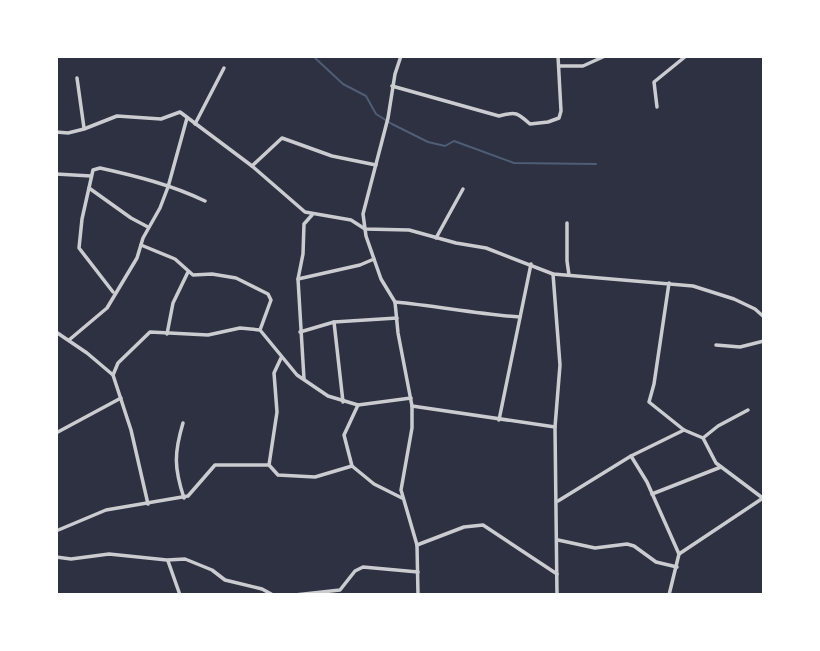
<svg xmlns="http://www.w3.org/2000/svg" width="820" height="651" viewBox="0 0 820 651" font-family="Rubik,sans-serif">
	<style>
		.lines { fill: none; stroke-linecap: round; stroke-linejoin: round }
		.stream { stroke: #4f5d75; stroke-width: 2 }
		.minor { stroke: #caccd0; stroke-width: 3.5 }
	</style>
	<rect width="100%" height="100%" fill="#2d3142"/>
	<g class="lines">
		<polyline class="stream" points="310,56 314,57 343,84 366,96 376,114 392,124 428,142 445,146 454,141 514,163 596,164"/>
		<g class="minor">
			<polyline points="401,56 395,74 388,118 363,214 366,236 374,259 381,279 395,302 398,333 412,406 412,428 401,490 417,545 418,595"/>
			<polyline points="560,66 583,66 605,56"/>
			<polyline points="77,78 84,128"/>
			<path d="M 392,86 L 499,116 C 516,111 518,113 530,124 L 548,122 L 559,118 L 561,111 L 558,56"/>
			<polyline points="657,107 654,82 686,56"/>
			<polyline points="195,124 224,68"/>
			<polyline points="56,132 68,133 84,129 117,116 161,119 180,112 252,166 305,212 351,220 365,229 409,230 456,243 486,248 553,274 693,286 734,299 755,309 764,317"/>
			<polyline points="252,166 282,138 332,156 376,165"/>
			<polyline points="56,174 91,176"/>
			<polyline points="89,188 131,218 148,227"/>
			<polyline points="567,223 567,261 569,275"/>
			<polyline points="436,238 463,189"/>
			<polyline points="141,245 175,259 193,275 212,274 236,278 268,294 271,300 260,330"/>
			<polyline points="553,274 560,365 555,427 557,595"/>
			<polyline points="298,279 360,265 374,259"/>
			<polyline points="669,283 654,384 649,402 684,430 703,438 716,463 764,499"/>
			<path d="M 113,292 L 79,248 L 82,219 L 93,170 L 100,168 C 136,176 172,185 205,201"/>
			<path d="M 395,302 C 437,306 478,314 520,317"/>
			<polyline points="334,322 343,402"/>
			<polyline points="56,332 87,353 113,375"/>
			<polyline points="300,332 334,322 397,318"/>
			<polyline points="167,334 173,303 188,272"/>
			<polyline points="69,340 107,308 137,258 143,238 160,208 168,187 187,118"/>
			<polyline points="716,345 740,347 764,341"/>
			<polyline points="304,379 298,279 303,254 304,224 312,215"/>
			<polyline points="358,405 344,435 352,466 374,484 402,498"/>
			<polyline points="412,406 555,427"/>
			<polyline points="499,420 531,264"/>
			<path d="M 183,423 C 174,453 174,468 184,498"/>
			<polyline points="56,433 121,398"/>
			<polyline points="703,438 718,426 748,410"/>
			<polyline points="631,456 647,482 679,554 669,595"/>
			<polyline points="269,465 277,412 274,373 281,358"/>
			<polyline points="652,494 721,467"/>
			<polyline points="558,501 631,456 684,430"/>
			<polyline points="148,504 131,430 113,375 118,363 150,332 208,335 240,328 260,330 297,375 328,396 358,405 411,398"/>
			<polyline points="56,531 106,510 188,496 215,465 269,465 278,475 315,477 352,466"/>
			<polyline points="558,540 595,548 627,544 634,546 656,562 677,567"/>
			<polyline points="417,545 464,527 483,525 557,574"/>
			<polyline points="679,554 763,498"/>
			<polyline points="56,557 71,559 109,554 167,560 185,559 212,570 225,580 262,589 273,595"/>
			<polyline points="168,561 180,595"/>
			<polyline points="295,595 340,590 355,571 363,567 418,572"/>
		</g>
	</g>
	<rect width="820" height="651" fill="none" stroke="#ffffff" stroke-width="116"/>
</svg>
